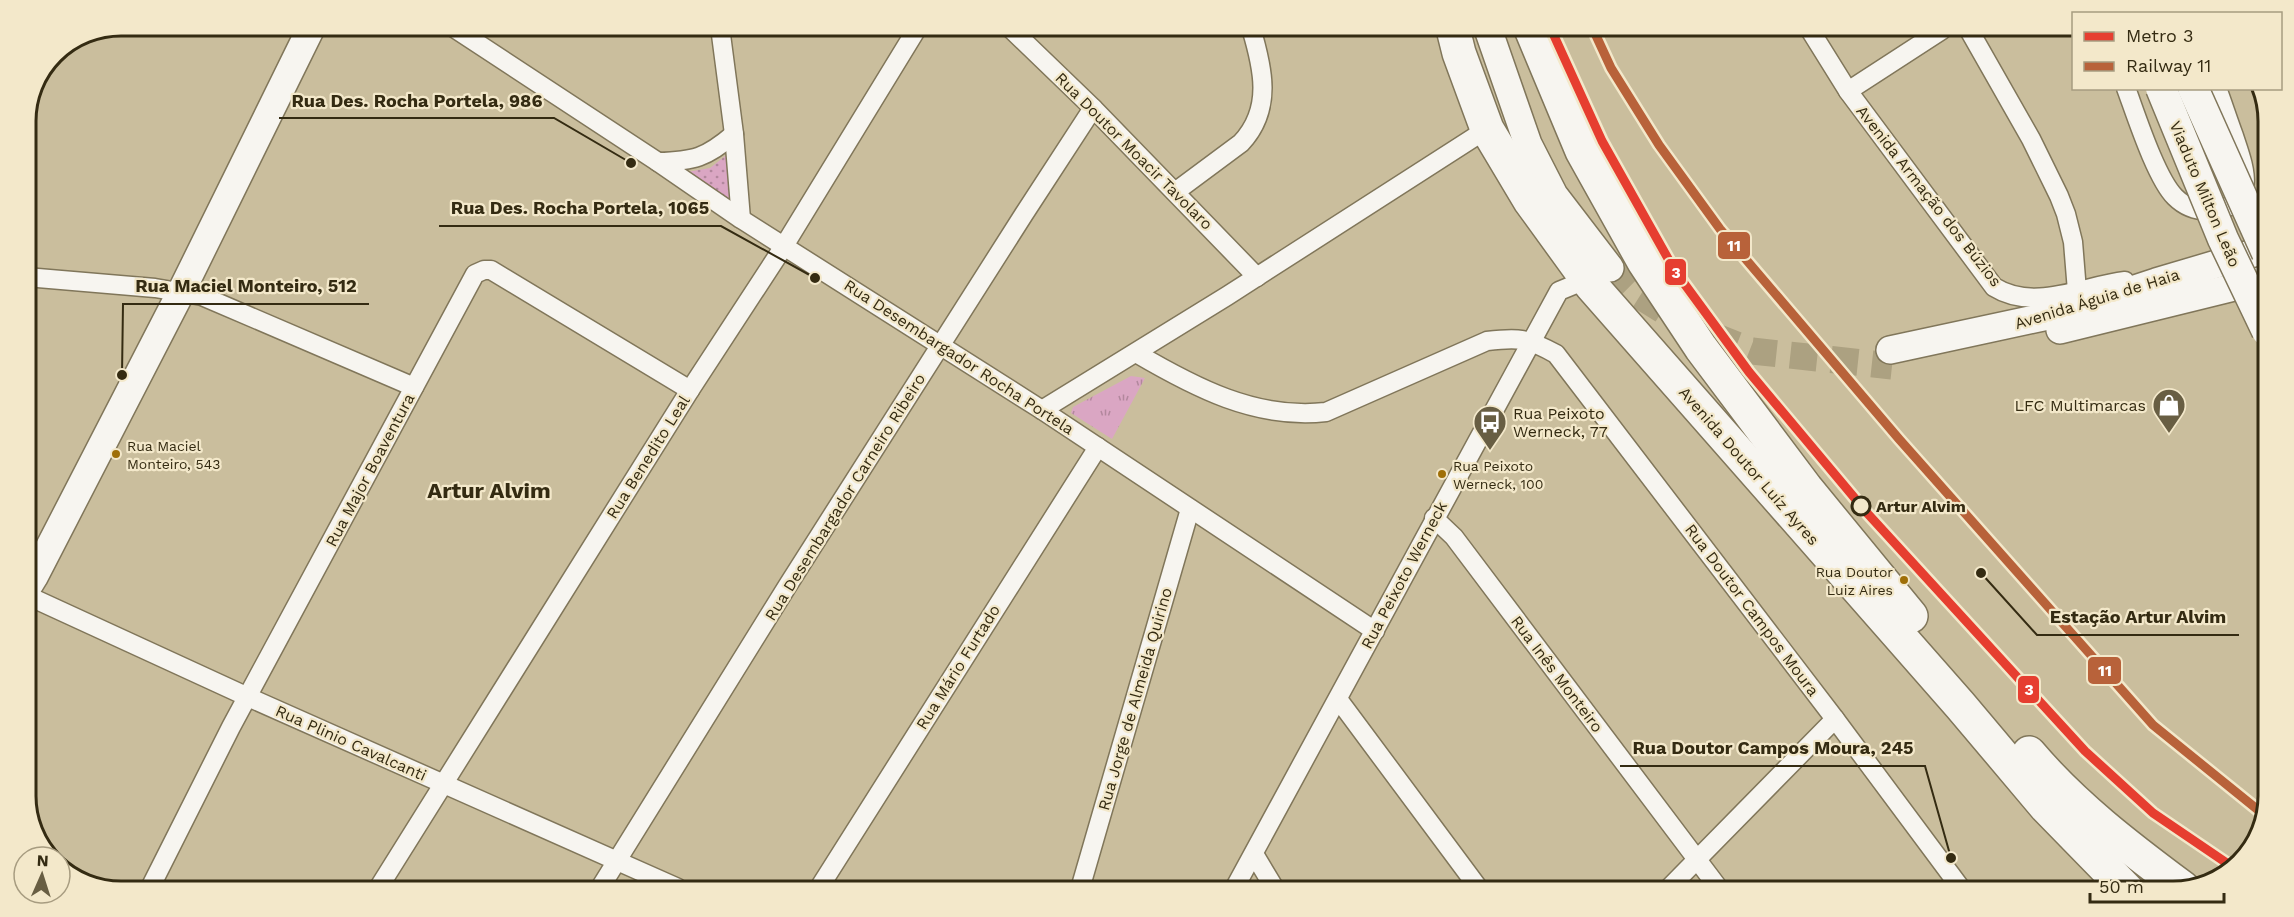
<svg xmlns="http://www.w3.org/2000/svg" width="2294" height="917" viewBox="0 0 2294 917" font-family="'Work Sans',sans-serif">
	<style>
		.grass { fill: url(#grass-dots) }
		.park { fill: url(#park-tufts) }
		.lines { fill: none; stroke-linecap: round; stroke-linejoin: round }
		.secondary-tunnel { stroke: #aca181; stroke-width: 27; stroke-dasharray: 27 14; stroke-linecap: butt }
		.street-casing { stroke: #80765a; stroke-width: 21 }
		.secondary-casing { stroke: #80765a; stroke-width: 30 }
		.highway-casing { stroke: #80765a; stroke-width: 36 }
		.street { stroke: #f7f5f0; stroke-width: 18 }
		.secondary { stroke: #f7f5f0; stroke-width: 27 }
		.highway { stroke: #f7f5f0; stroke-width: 33 }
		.primary-bridge-casing { stroke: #80765a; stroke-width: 33; stroke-linecap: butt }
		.primary-bridge { stroke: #f7f5f0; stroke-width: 30 }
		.rail-1-casing { stroke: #f3e8ca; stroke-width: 14 }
		.rail-1 { stroke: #b8623a; stroke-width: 9 }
		.metro-1-casing { stroke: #f3e8ca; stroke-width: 14 }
		.metro-1 { stroke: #e63e30; stroke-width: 9 }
		.bus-dot { fill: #9f6f08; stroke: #f3e8ca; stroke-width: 2 }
		.stop-dot { fill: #f3e8ca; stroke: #342b12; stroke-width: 3 }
		.labels { text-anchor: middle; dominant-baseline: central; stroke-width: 4.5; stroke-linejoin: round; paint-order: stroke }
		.bus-label { font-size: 14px; fill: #342b12; stroke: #f3e8ca; text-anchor: start }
		.street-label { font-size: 16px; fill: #342b12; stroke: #f3e8ca }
		.poi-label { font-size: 16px; fill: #342b12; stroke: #f3e8ca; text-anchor: end }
		.stop-label { font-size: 16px; font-weight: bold; fill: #342b12; stroke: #f3e8ca; text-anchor: start }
		.district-label { font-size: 22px; font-weight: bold; fill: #342b12; stroke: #f3e8ca }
		.rim { fill: none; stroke: #342b12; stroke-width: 3 }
		.leader { fill: none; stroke: #342b12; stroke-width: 2 }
		.callout-dot { fill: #342b12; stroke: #f3e8ca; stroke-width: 2 }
		.callout-label { font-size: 18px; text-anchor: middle; font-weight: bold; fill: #342b12; stroke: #f3e8ca; stroke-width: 4.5; stroke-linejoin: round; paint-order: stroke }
		.line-badge { stroke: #f3e8ca; stroke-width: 2 }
		.badge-label { font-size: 16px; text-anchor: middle; font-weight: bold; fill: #fff }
	</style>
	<defs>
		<pattern id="grass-dots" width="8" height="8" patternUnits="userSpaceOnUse" patternTransform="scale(1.5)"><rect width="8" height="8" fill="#daa6c3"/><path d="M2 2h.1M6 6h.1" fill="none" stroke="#b2879d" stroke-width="1.8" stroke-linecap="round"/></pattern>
		<pattern id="park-tufts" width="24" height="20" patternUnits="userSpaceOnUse" patternTransform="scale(1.5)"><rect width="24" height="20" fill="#daa6c3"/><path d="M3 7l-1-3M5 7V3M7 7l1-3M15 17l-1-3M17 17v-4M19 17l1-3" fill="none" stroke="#b2879d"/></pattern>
	</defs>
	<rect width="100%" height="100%" fill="#cabe9d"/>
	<polygon class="grass" points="729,153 731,200 727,202 687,172 710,168"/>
	<polygon class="park" points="1131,376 1145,378 1112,439 1071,413 1073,407"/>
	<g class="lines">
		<polyline class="secondary-tunnel" points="1610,268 1634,292 1688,326 1752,351 1892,366"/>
		<defs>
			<g id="street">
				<polyline points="451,26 658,162 741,219 1042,410 1375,631"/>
				<polyline points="720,27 734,134 741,219"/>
				<polyline points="1010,28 1093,108 1257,277"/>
				<path d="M 1810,30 L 1848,91 L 1994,287 C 2034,312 2083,286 2125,281"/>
				<polyline points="1969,30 2031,139 2059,196 2066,214 2073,242 2077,291"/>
				<path d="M 2126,88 C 2136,115 2156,178 2175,197 C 2187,209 2200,212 2216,210 C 2260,203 2243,164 2234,136 C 2228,120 2223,104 2217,88"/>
				<polyline points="1848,91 1942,30"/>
				<path d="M 658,162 C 694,161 706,158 734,134"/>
				<path d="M 1175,192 L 1241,143 C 1273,109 1263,68 1251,28"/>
				<polyline points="26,277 155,288 202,296 414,387"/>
				<path d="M 1136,353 C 1194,387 1256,420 1326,412 L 1487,341 C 1519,337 1527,338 1556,354 L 1835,719 L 1963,891"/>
				<polyline points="1042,410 1227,296 1487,129"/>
				<polyline points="1434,518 1454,537 1720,890"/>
				<polyline points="26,595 248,697 678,888"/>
				<polyline points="1338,699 1480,890"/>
				<polyline points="1254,854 1275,889"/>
				<polyline points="151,886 231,727 475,274 484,270 491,270 690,390"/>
				<polyline points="379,887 690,390 784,246 918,27"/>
				<polyline points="600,888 788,585 1024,214 1093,108"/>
				<polyline points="819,888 1098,447"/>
				<polyline points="1080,889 1190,509"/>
				<polyline points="1234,889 1559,291 1576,284 1591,285"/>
				<polyline points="1667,890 1835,719"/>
			</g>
			<g id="secondary">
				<polyline points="1488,29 1528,144 1554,195 1610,268"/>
				<polyline points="2060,330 2267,279"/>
				<polyline points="1890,350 2062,313 2156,282 2267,249"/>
				<polyline points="26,590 34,577 181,292 312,26"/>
			</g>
			<g id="highway">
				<polyline points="1453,29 1459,53 1487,129 1530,201 1591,285 1960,705 2046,807 2128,891"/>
				<polyline points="1531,29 1582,151 1644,262 1701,348 1806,488 1911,616"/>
				<path d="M 2029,753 C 2074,806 2128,847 2183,888"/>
			</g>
		</defs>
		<use href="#street" class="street-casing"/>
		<use href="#secondary" class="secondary-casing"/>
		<use href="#highway" class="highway-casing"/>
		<use href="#street" class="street"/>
		<use href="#secondary" class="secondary"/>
		<use href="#highway" class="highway"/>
		<defs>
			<g id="primary-bridge">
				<polyline points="2161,88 2223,239 2267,331"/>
				<polyline points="2193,88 2267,253"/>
			</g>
		</defs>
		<use href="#primary-bridge" class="primary-bridge-casing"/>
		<use href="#primary-bridge" class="primary-bridge"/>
		<defs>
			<polyline id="rail-1" points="1593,29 1611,68 1659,145 1720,229 1899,439 2153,725 2263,814"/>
		</defs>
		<use href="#rail-1" class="rail-1-casing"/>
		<use href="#rail-1" class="rail-1"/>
		<defs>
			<polyline id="metro-1" points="1551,29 1602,141 1675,271 1749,372 1868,514 2085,751 2153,813 2234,868"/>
		</defs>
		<use href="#metro-1" class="metro-1-casing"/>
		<use href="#metro-1" class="metro-1"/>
	</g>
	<defs>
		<symbol id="shop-pin" viewBox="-11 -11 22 30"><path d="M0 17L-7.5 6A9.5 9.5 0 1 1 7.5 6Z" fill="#685e43" stroke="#f3e8ca"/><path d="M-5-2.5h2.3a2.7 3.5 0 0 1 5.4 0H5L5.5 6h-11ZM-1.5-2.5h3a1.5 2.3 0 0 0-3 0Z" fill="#fff"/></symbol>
		<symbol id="bus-pin" viewBox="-11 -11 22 30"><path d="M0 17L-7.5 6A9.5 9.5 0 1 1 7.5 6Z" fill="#685e43" stroke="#f3e8ca"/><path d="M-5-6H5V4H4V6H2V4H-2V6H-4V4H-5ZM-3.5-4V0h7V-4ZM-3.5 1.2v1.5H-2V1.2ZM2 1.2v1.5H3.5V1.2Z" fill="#fff"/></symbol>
	</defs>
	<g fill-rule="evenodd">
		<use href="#shop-pin" x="2150" y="386" width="38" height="52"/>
		<use href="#bus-pin" x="1471" y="403" width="38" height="52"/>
	</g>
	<g class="bus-dot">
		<circle cx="116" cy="454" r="5"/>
		<circle cx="1442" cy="474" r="5"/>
		<circle cx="1904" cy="580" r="5"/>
	</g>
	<circle class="stop-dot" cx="1861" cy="506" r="9"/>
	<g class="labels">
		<g class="bus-label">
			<text x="127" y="446">Rua Maciel<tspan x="127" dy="18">Monteiro, 543</tspan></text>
			<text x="1453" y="466">Rua Peixoto<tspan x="1453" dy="18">Werneck, 100</tspan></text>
			<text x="1893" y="572" text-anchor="end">Rua Doutor<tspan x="1893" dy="18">Luiz Aires</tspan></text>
		</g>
		<g class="street-label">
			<text transform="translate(1134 151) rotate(45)">Rua Doutor Moacir Tavolaro</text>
			<text transform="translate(2205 194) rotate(67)">Viaduto Milton Leão</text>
			<text transform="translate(1929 196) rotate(52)">Avenida Armação dos Búzios</text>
			<text transform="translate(2097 299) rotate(-17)">Avenida Águia de Haia</text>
			<text transform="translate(959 357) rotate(33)">Rua Desembargador Rocha Portela</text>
			<text transform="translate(648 457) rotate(-58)">Rua Benedito Leal</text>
			<text transform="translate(1749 466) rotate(49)">Avenida Doutor Luíz Ayres</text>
			<text transform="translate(370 470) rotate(-62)">Rua Major Boaventura</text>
			<text transform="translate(845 497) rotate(-58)">Rua Desembargador Carneiro Ribeiro</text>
			<text transform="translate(1404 575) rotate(-62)">Rua Peixoto Werneck</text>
			<text transform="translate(1752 610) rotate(53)">Rua Doutor Campos Moura</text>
			<text transform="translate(958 667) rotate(-58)">Rua Mário Furtado</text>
			<text transform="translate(1557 674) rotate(53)">Rua Inês Monteiro</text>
			<text transform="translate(1135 699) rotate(-74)">Rua Jorge de Almeida Quirino</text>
			<text transform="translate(351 743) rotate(24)">Rua Plinio Cavalcanti</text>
		</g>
		<g class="poi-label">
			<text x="2146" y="405">LFC Multimarcas</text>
			<text x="1513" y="413" text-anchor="start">Rua Peixoto<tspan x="1513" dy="18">Werneck, 77</tspan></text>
		</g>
		<g class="stop-label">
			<text x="1876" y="506">Artur Alvim</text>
		</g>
		<g class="district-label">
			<text x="489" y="490">Artur Alvim</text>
		</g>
	</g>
	<path d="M0 0H2294V917H0ZM121 36H2173A85 85 0 0 1 2258 121V796A85 85 0 0 1 2173 881H121A85 85 0 0 1 36 796V121A85 85 0 0 1 121 36Z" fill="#f3e8ca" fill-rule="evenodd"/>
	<path class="rim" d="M121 36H2173A85 85 0 0 1 2258 121V796A85 85 0 0 1 2173 881H121A85 85 0 0 1 36 796V121A85 85 0 0 1 121 36Z"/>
	<path class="leader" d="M631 163L554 118H279M815 278L721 226H439M122 375L123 304H369M1981 573L2037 635H2239M1951 858L1925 766H1620"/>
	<g class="callout-dot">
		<circle cx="631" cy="163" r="6"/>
		<circle cx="815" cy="278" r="6"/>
		<circle cx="122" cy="375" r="6"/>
		<circle cx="1981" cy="573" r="6"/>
		<circle cx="1951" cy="858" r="6"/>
	</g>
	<g class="callout-label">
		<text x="417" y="107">Rua Des. Rocha Portela, 986</text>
		<text x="580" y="214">Rua Des. Rocha Portela, 1065</text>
		<text x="246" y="292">Rua Maciel Monteiro, 512</text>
		<text x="2138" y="623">Estação Artur Alvim</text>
		<text x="1773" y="754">Rua Doutor Campos Moura, 245</text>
	</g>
	<g class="line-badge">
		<rect x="1717" y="231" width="34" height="29" rx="6" fill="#b8623a"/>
		<rect x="1664" y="258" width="23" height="28" rx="6" fill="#e63e30"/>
		<rect x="2087" y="656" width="35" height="29" rx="6" fill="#b8623a"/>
		<rect x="2017" y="675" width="23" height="29" rx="6" fill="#e63e30"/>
	</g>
	<g class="badge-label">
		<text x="1734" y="251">11</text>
		<text x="1676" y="278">3</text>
		<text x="2105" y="676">11</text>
		<text x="2029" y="695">3</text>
	</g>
	<rect x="2072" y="12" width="210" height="78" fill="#f3e8ca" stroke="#a79c80" stroke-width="1.5"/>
	<rect x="2084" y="32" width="30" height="9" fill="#e63e30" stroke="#a79c80" stroke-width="1.5"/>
	<text x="2126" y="42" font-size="18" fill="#342b12">Metro 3</text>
	<rect x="2084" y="62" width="30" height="9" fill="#b8623a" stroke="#a79c80" stroke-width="1.5"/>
	<text x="2126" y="72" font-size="18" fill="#342b12">Railway 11</text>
	<g transform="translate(42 875) rotate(3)"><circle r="28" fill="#f3e8ca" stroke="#a79c80" stroke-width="1.5"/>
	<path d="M0-4.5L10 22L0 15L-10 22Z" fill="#685e43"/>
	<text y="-9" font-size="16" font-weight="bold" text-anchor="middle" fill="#342b12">N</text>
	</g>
	<path d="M2090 893v9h134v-9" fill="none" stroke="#342b12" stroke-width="3"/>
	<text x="2099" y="893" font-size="18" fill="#342b12" stroke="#f3e8ca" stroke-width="4.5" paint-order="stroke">50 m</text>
</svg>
